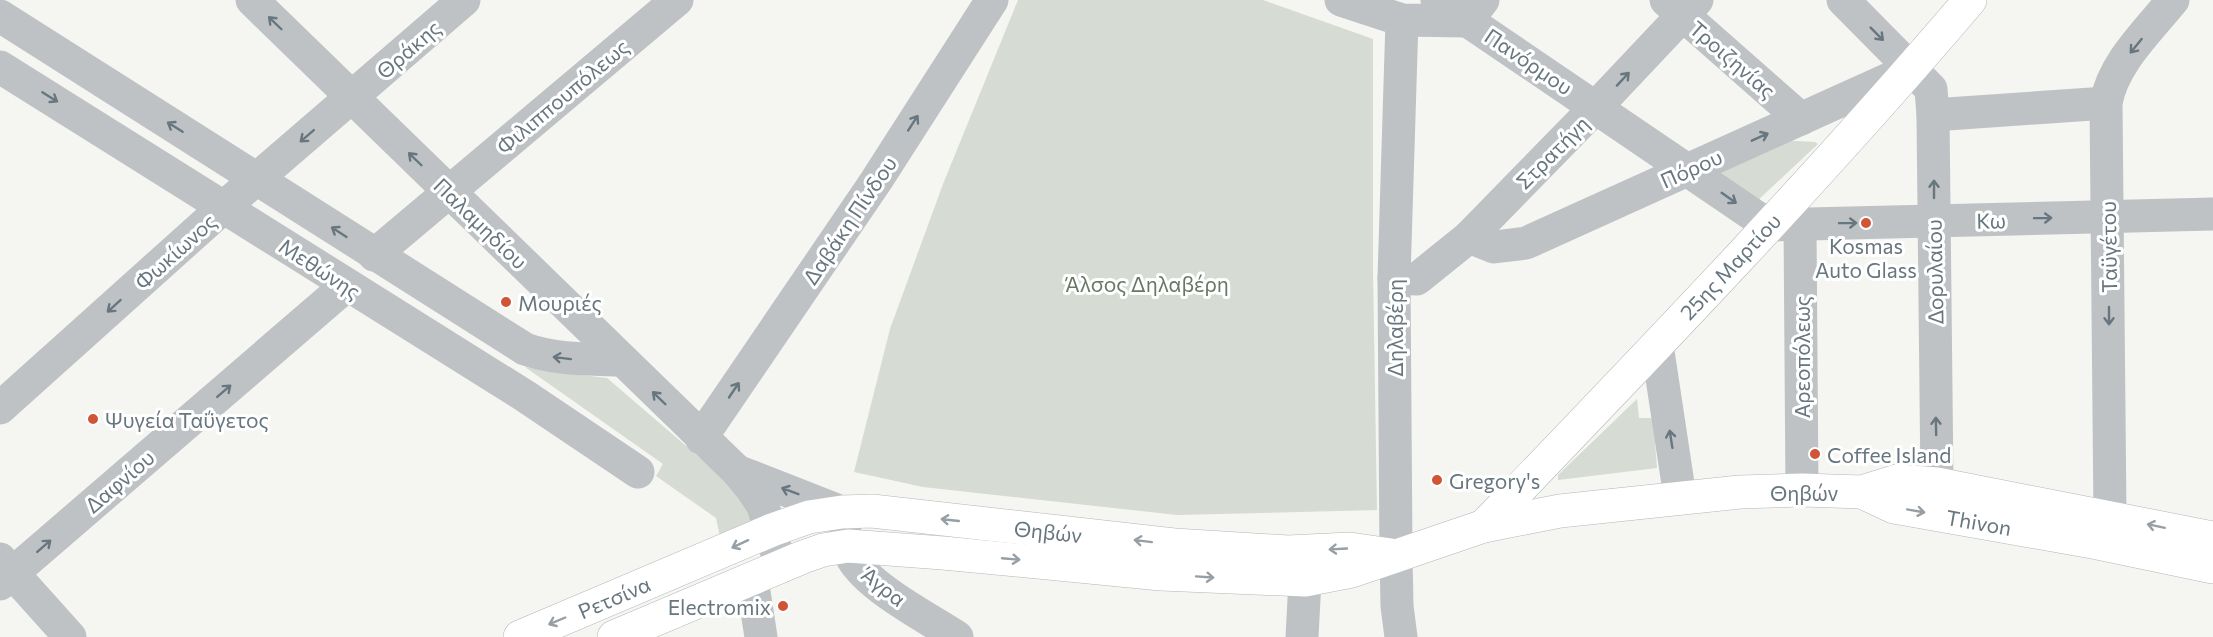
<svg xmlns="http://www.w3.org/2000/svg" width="2213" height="637" font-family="Commissioner,sans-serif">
<rect width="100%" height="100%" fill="#f5f5f2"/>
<!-- green -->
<g fill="#d6dbd3">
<polygon points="1018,0 1263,0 1373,39 1373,271 1377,510 1177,515 923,487 854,472 890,329 943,184"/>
<polygon points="1778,140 1815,142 1818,144 1756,202 1711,171"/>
<polygon points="525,367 547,371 607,378 749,500 754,515 746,526 720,537 716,518 656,476 663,464"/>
<polygon points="1637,399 1639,418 1653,418 1657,468 1558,480 1558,475"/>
</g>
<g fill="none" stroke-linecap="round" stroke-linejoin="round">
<!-- major casing -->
<g stroke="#b2b6b9" stroke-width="34">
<g id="major">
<polyline points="1862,492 1894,507 2098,543 2213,567"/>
<path d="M1484,526C1649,354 1815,182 1970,0"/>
<polyline points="520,637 772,530 809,517 842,512 872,511 1174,545 1288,552 1350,549 1391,555"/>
<polyline points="614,637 803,557 823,550 848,546 943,553 1161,574 1305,580 1352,571 1484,526 1560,511 1740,492 1802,490 1862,492 1897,481 1937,484 2213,538"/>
</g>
</g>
<!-- minor -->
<g stroke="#bec2c5" stroke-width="33">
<polyline points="252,0 737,471 752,489 763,506 781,567"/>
<polyline points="1341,0 1402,20 1467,21 1483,0"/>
<polyline points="1437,0 1768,225 2213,214"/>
<polyline points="1666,0 1801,119"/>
<polyline points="1843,0 1931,89 1933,115 1937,484"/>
<path d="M0,16L525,349C556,360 588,359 621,360"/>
<polyline points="0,67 525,396 638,472"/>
<polyline points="1933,115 2106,103"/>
<polyline points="1800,224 1802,490"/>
<polyline points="1469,237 1494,247 1526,243 1911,69"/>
<polyline points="374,255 677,0"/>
<polyline points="1394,278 1417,279 1469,237 1596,107 1697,0"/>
<polyline points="1657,345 1680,497"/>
<polyline points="0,408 225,206 464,0"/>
<polyline points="701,438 876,181 992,0"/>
<path d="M737,471L842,512C845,527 845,545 852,558C869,588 928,618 957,637"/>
<path d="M2110,516L2106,103C2113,63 2148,31 2173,0"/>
<polyline points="0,559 70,637"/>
<polyline points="752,579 761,637"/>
<polyline points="0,584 347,285"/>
<polyline points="1302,637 1305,580"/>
<polyline points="1401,637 1397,606 1396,556 1394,278 1402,20"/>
</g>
<!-- major -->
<use href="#major" stroke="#fff" stroke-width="33"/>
</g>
<!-- one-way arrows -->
<defs><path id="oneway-shaft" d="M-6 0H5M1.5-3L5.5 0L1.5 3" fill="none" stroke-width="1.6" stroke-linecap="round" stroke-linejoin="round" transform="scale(1.5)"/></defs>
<g stroke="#67767f">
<use href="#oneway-shaft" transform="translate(275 23) rotate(-136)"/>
<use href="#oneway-shaft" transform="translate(1877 34) rotate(45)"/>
<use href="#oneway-shaft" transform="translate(2136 46) rotate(129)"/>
<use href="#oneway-shaft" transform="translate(1623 79) rotate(-47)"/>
<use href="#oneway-shaft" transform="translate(50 97) rotate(32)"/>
<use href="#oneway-shaft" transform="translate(913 123) rotate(-57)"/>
<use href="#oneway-shaft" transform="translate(175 127) rotate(-148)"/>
<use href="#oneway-shaft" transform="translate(307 136) rotate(139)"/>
<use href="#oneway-shaft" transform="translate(1760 137) rotate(-24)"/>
<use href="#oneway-shaft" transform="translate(415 159) rotate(-136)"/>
<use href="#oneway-shaft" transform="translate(1934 189) rotate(-90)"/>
<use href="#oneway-shaft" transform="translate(1729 198) rotate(35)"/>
<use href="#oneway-shaft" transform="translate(2043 218) rotate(-1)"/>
<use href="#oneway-shaft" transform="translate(1848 223) rotate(-1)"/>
<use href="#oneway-shaft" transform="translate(339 232) rotate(-147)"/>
<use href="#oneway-shaft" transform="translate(114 306) rotate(138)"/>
<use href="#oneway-shaft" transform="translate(2109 316) rotate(90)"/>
<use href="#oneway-shaft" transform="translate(562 358) rotate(-173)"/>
<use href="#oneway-shaft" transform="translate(734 390) rotate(-56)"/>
<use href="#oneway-shaft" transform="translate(224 391) rotate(-41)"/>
<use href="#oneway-shaft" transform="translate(659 398) rotate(-136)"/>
<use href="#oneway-shaft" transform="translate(1936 426) rotate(-91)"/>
<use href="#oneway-shaft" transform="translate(1671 439) rotate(-99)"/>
<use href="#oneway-shaft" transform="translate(790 491) rotate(-159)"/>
<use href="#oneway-shaft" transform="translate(44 546) rotate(-41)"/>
</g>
<g stroke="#959fa5">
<use href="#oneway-shaft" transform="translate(1916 511) rotate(10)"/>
<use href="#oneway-shaft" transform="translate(950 520) rotate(-174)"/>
<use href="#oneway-shaft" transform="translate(2156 526) rotate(-168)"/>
<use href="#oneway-shaft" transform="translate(1143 541) rotate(-173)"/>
<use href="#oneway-shaft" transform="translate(740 544) rotate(155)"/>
<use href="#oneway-shaft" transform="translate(1338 549) rotate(177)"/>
<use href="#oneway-shaft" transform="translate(1011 559) rotate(5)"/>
<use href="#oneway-shaft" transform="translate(1205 577) rotate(4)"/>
<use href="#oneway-shaft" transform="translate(557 621) rotate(157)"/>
</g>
<!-- markers -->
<g fill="#d05436" stroke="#fff" stroke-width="2">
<circle cx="1866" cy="223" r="6"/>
<circle cx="506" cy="302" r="6"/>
<circle cx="93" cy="419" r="6"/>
<circle cx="1815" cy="454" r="6"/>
<circle cx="1437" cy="480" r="6"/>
<circle cx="783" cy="606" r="6"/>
</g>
<g text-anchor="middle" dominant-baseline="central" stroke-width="6" stroke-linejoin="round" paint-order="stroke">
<!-- street labels -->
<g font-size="21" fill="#67767f" stroke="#fff">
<text transform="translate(408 49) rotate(-41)">Θράκης</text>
<text transform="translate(1733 59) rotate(41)">Τροιζηνίας</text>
<text transform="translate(1529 61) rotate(34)">Πανόρμου</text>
<text transform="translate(562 96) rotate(-40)">Φιλιππουπόλεως</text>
<text transform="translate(1552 152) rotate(-45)">Στρατήγη</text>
<text transform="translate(1691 168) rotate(-24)">Πόρου</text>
<text transform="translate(849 220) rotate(-56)">Δαβάκη Πίνδου</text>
<text transform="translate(1991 220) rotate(-1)">Κω</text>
<text transform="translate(481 223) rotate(44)">Παλαμηδίου</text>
<text transform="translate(2108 247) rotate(-91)">Ταϋγέτου</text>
<text transform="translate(175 251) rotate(-42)">Φωκίωνος</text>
<text transform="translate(1730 266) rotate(-47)">25ης Μαρτίου</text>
<text transform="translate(320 268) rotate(33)">Μεθώνης</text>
<text transform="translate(1934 272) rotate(-91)">Δορυλαίου</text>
<text transform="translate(1394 328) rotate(-90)">Δηλαβέρη</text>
<text transform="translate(1801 357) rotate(-90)">Αρεοπόλεως</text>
<text transform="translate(119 481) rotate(-41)">Δαφνίου</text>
<text x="1804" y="492">Θηβών</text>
<text transform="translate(1979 522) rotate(10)">Thivon</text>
<text transform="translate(1048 531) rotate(6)">Θηβών</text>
<text transform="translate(884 586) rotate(38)">Άγρα</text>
<text transform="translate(614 597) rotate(-23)">Ρετσίνα</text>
</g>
<!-- poi labels -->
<g font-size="21" fill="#67767f" stroke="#fff" text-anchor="start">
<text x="1866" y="245" text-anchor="middle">Kosmas<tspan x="1866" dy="24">Auto Glass</tspan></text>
<text x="518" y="302">Μουριές</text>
<text x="105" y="419">Ψυγεία Ταΰγετος</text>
<text x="1827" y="454">Coffee Island</text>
<text x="1449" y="480">Gregory's</text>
<text x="771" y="606" text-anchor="end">Electromix</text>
</g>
<!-- park labels -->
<g font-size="21" fill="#697765" stroke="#fff">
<text x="1147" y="283">Άλσος Δηλαβέρη</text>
</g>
</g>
</svg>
